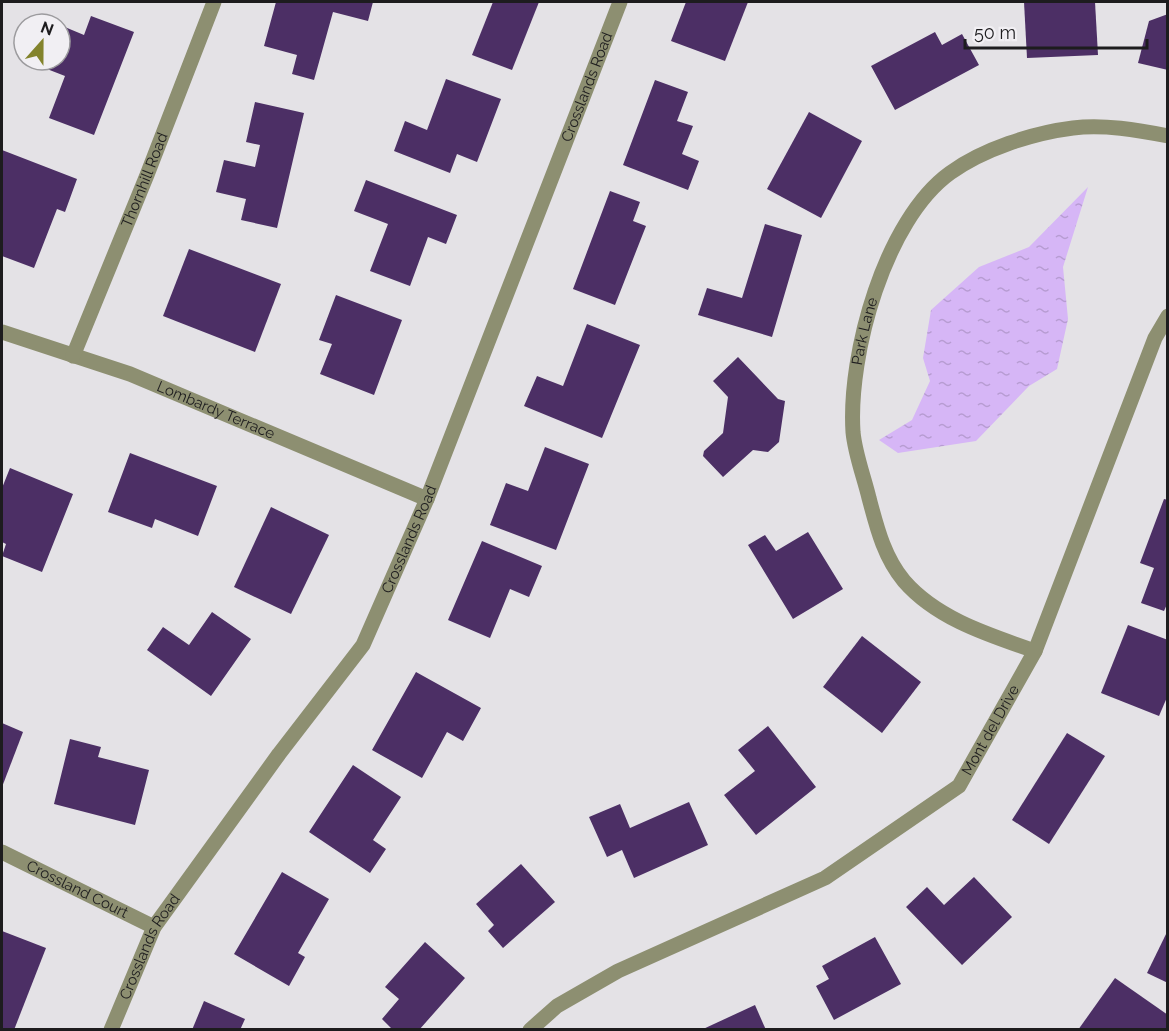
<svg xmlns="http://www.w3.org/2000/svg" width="1169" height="1031" font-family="Raleway,sans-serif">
<defs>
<pattern id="water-ripples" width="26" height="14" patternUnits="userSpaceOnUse" patternTransform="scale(1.5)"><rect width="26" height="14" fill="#d6b6f6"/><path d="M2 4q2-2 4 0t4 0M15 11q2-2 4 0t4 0" fill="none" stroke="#b79cd2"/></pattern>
</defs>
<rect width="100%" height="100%" fill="#e4e2e6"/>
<!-- water -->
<polygon fill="url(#water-ripples)" points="1088,187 1063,267 1068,319 1057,369 1029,386 976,441 898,453 879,440 912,420 930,381 923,358 931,310 979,267 1029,247"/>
<!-- building -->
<g fill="#4c2f65">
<polygon points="276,2 373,2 368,21 333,12 314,80 292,74 297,55 264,46"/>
<polygon points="493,2 539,2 512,70 472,55"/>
<polygon points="686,2 748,2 725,61 671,41"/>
<polygon points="1024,2 1095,2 1098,55 1027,58"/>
<polygon points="1168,14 1168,70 1138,63 1149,21"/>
<polygon points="91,16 134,32 94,135 49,118 65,76 29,62 60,60 60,25 84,35"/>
<polygon points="935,32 942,45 962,34 979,65 895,110 871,66"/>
<polygon points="446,79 501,99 477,162 457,154 450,173 394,151 405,121 427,130"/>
<polygon points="655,80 688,92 677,121 693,126 682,154 699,161 688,190 623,165"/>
<polygon points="255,102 304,113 277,228 241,220 246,199 216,192 224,160 255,167 260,145 246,142"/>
<polygon points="809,112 862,141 821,218 767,189"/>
<polygon points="2,150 77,179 65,212 57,209 34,268 2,256"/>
<polygon points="366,180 457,215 446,244 428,237 410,286 370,271 388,224 354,211"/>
<polygon points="610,191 640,202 633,221 646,226 615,305 573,289"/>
<polygon points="765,224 802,235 772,337 698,315 707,288 742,298"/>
<polygon points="189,249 281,284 255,352 163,316"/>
<polygon points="336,295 402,320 374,395 320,374 332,344 319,340"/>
<polygon points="587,324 640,345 602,438 524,406 537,376 563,386"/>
<polygon points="738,357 778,399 785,401 779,442 768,452 753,450 723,477 703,456 704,451 723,433 728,397 713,381"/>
<polygon points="545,447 589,464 556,550 490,525 506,483 528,491"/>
<polygon points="130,453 217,486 198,536 155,519 152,528 108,512"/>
<polygon points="10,468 73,494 42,572 2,556 6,544 2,542 2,488"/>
<polygon points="1164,499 1168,500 1168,602 1164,611 1141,603 1154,568 1140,563"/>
<polygon points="271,507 329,535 291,614 234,587"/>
<polygon points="808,532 843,589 793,619 748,545 765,535 776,551"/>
<polygon points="482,541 542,566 529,597 510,589 490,638 448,620"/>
<polygon points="212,612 251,639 211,696 147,650 163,627 189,645"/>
<polygon points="1128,625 1168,640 1168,695 1159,716 1101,693"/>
<polygon points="862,636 921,682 882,733 823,687"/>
<polygon points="416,672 481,708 463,741 447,732 422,778 372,750"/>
<polygon points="2,723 23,732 2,787"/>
<polygon points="768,726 816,787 756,835 724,795 755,771 738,750"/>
<polygon points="1067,733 1105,756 1049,844 1012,820"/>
<polygon points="70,739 101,747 98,757 149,770 135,825 54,804"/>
<polygon points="353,765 401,797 373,840 386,849 370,873 309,832"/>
<polygon points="689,802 708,845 634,878 622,850 607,857 589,817 620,804 630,828"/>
<polygon points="521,864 555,902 503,948 488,931 494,925 476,904"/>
<polygon points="282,872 329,899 298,953 305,957 289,986 234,954"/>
<polygon points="974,877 1012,917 962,965 906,907 927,887 944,905"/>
<polygon points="1168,930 1168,983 1147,973"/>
<polygon points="2,931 46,948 14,1030 2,1030"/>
<polygon points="875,937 901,984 834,1020 816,986 829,979 822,966"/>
<polygon points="425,942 465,978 419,1030 393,1030 382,1019 399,999 385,987"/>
<polygon points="1115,978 1168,1015 1168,1030 1078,1030"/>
<polygon points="204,1001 245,1019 240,1030 192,1030"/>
<polygon points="755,1005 766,1030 701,1030"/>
</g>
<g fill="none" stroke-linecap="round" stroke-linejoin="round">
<!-- street -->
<g stroke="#8d8f71" stroke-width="15">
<path id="s1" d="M2,332L130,374L427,499"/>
<path id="s2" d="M73,356L147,175L214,2"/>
<path id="s3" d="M1035,651C989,635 937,619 904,581C884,557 877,528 869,498C864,477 855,454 853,432C848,354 885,220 950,173C983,149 1033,133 1073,128C1103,124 1138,130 1168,136"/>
<path id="s4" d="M2,852L154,927"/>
<path id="s5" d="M111,1030L154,927L279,754L363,645L427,499L620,2"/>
<path id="s6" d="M530,1030L557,1006L618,971L825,878L959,786L1035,651L1155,338L1168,316"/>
</g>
</g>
<g text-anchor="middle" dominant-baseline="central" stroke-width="6" stroke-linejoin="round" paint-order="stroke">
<!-- street labels -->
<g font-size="15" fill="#1d1c1e" stroke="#f1eff3">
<text stroke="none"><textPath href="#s5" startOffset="1064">Crosslands Road</textPath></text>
<text stroke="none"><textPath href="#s2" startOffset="190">Thornhill Road</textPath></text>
<text stroke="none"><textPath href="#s3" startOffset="411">Park Lane</textPath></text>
<text stroke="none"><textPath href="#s1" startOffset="228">Lombardy Terrace</textPath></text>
<text stroke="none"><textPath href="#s5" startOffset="578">Crosslands Road</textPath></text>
<text stroke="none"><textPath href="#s6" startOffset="560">Mont del Drive</textPath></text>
<text stroke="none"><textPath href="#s4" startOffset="84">Crossland Court</textPath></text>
<text stroke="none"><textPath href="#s5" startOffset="92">Crosslands Road</textPath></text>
</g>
</g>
<!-- border -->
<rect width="1169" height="1031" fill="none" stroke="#1d1c1e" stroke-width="6"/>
<!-- north arrow -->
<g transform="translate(42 42) rotate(21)"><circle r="28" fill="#f1eff3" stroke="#9c9b9e" stroke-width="1.5"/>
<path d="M0-4.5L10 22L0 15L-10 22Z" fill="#83832c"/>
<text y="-9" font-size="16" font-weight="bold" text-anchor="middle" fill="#1d1c1e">N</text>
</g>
<!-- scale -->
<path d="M965 39v9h182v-9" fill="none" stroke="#1d1c1e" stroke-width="3"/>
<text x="974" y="39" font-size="18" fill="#1d1c1e" stroke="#f1eff3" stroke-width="4.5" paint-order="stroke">50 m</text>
</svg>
